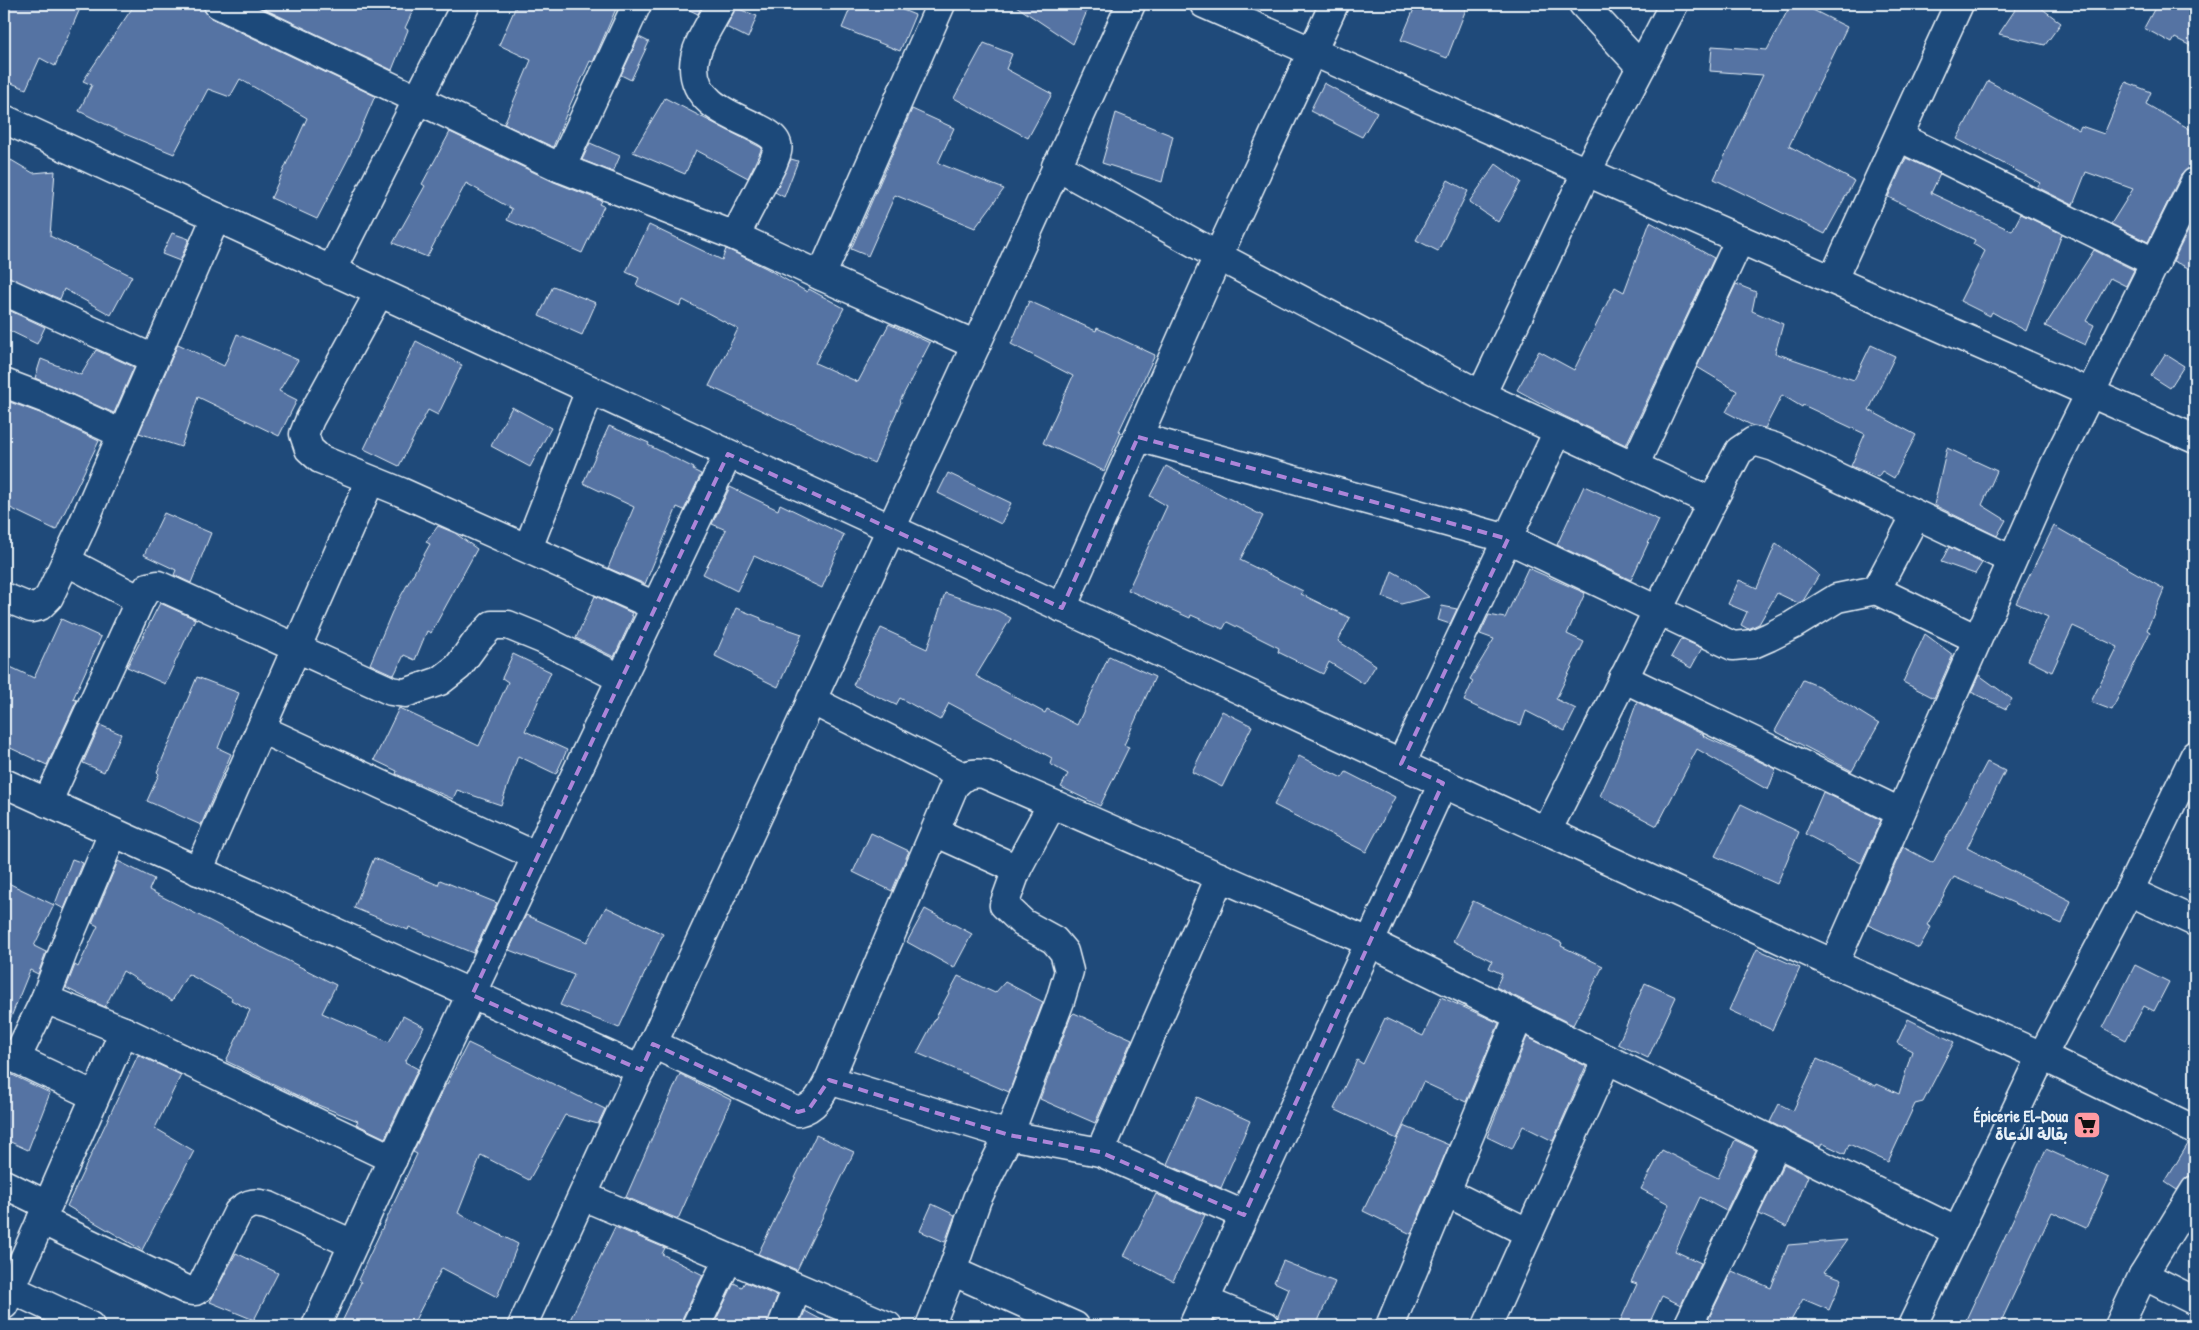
<svg xmlns="http://www.w3.org/2000/svg" width="2199" height="1330" font-family="'Patrick Hand','Playpen Sans Arabic',sans-serif">
<rect width="100%" height="100%" fill="#1f4a7a"/>
<filter id="ink" filterUnits="userSpaceOnUse"><feTurbulence type="fractalNoise" baseFrequency=".02" numOctaves="2"/><feDisplacementMap in="SourceGraphic" scale="10" xChannelSelector="R" yChannelSelector="G"/><feConvolveMatrix kernelMatrix="1 2 1 2 8 2 1 2 1" color-interpolation-filters="sRGB"/></filter>
<g filter="url(#ink)">
<!-- building -->
<g fill="#5473a3" stroke="#e8f1f8">
<polygon points="4,4 82,4 55,66 40,58 26,89 4,80"/>
<polygon points="135,4 203,4 205,12 211,18 375,96 349,157 317,219 271,198 307,118 240,79 230,97 208,89 174,154 125,134 79,111 92,85 83,81"/>
<polygon points="254,4 416,4 405,28 408,30 392,70"/>
<polygon points="517,4 618,4 593,62 590,61 570,105 553,147 504,124 531,60 499,45"/>
<polygon points="677,4 703,4 698,14"/>
<polygon points="852,4 888,4 915,15 900,51 842,28"/>
<polygon points="1013,4 1090,4 1073,44"/>
<polygon points="1416,4 1468,4 1447,58 1401,40"/>
<polygon points="1791,4 1801,4 1847,27 1789,146 1854,181 1825,234 1714,179 1763,75 1710,71 1712,46 1767,50"/>
<polygon points="2019,4 2036,4 2061,23 2045,45 1999,34"/>
<polygon points="2157,4 2195,4 2195,48 2175,38 2172,43 2144,28"/>
<polygon points="736,8 757,16 748,38 726,27"/>
<polygon points="639,37 649,42 631,80 621,75"/>
<polygon points="984,43 1012,54 1006,69 1052,94 1028,138 954,98"/>
<polygon points="1988,81 2079,130 2081,126 2104,134 2126,82 2151,92 2146,104 2195,132 2195,163 2181,175 2148,242 2111,224 2133,189 2086,172 2073,205 2037,187 2040,183 1957,139"/>
<polygon points="1324,83 1377,112 1362,137 1310,111"/>
<polygon points="665,98 762,148 748,178 696,150 685,174 633,152"/>
<polygon points="912,109 954,128 938,163 1004,189 975,228 895,195 868,256 851,249"/>
<polygon points="1116,113 1173,136 1162,182 1102,163"/>
<polygon points="450,132 554,182 602,201 600,204 604,206 582,253 507,220 512,209 466,183 427,257 393,243 425,186 422,184"/>
<polygon points="590,143 620,156 613,172 582,160"/>
<polygon points="1906,158 1940,174 1931,193 2012,231 2021,214 2062,234 2026,331 1992,312 1990,316 1960,301 1985,251 1973,244 1975,240 1888,197"/>
<polygon points="791,159 798,161 784,197 775,192"/>
<polygon points="11,160 33,173 55,171 50,236 132,276 111,315 64,289 60,299 4,276 4,173"/>
<polygon points="1496,164 1521,182 1498,222 1469,202"/>
<polygon points="1448,180 1468,191 1438,251 1416,240"/>
<polygon points="2195,217 2195,271 2173,261"/>
<polygon points="1650,222 1714,258 1626,445 1564,416 1517,390 1539,351 1574,370 1615,287 1624,292"/>
<polygon points="649,225 722,260 726,249 729,250 766,268 807,292 809,289 844,308 815,363 858,382 889,324 930,343 900,401 901,402 874,463 709,386 738,329 683,300 680,306 636,285 639,278 626,272"/>
<polygon points="172,233 189,239 180,261 162,254"/>
<polygon points="2094,250 2134,270 2126,286 2110,278 2086,321 2094,325 2085,345 2045,326"/>
<polygon points="1736,284 1756,292 1752,311 1783,324 1775,353 1854,380 1871,345 1895,356 1869,410 1916,435 1894,478 1882,471 1878,477 1851,466 1865,434 1803,405 1802,407 1782,395 1765,428 1753,426 1726,412 1737,391 1697,367"/>
<polygon points="553,286 596,303 582,335 539,316"/>
<polygon points="1029,301 1096,331 1097,328 1155,355 1119,431 1121,432 1104,471 1043,443 1073,376 1011,344"/>
<polygon points="4,308 45,327 37,344 4,328"/>
<polygon points="237,334 298,360 279,391 297,400 279,436 198,397 181,447 139,433 178,344 224,366"/>
<polygon points="416,341 462,365 438,415 428,410 399,466 364,449"/>
<polygon points="96,350 134,367 114,413 35,378 41,359 81,375"/>
<polygon points="2165,354 2184,366 2170,388 2151,376"/>
<polygon points="4,400 40,413 99,441 56,530 4,505"/>
<polygon points="512,407 551,428 530,467 491,446"/>
<polygon points="609,426 649,443 648,445 694,468 693,470 701,474 684,510 677,507 645,584 608,568 634,507 583,483"/>
<polygon points="1947,448 1997,471 1982,505 2006,520 1997,536 1934,505"/>
<polygon points="1166,466 1263,516 1240,560 1303,591 1301,594 1350,618 1338,641 1376,665 1364,684 1329,662 1323,674 1278,652 1279,648 1227,622 1223,629 1191,615 1190,618 1128,590 1167,506 1150,496"/>
<polygon points="948,473 1011,503 1001,524 938,493"/>
<polygon points="1584,486 1659,520 1631,580 1557,545"/>
<polygon points="730,487 778,510 780,504 844,535 822,588 754,556 737,591 703,574 726,530 712,524"/>
<polygon points="164,513 211,533 191,583 174,575 176,570 144,555"/>
<polygon points="438,526 455,533 477,549 431,633 427,631 415,660 404,655 394,675 370,664 392,612 430,544 426,542"/>
<polygon points="2054,526 2164,589 2147,630 2150,632 2112,710 2091,702 2118,647 2073,626 2052,672 2028,660 2048,617 2016,603"/>
<polygon points="1776,543 1819,575 1803,601 1798,603 1777,593 1759,624 1748,629 1741,625 1747,612 1728,604 1739,580 1757,588"/>
<polygon points="1949,547 1982,563 1975,574 1941,562"/>
<polygon points="1528,568 1585,593 1567,634 1584,642 1556,699 1576,709 1565,731 1526,711 1521,725 1507,721 1464,701 1473,681 1470,679 1494,639 1480,634 1489,615 1505,618"/>
<polygon points="1392,571 1406,579 1429,597 1401,604 1383,597"/>
<polygon points="945,593 998,611 1011,618 976,676 1045,713 1047,709 1077,725 1109,656 1155,677 1124,745 1129,747 1100,806 1061,787 1068,774 1050,764 1052,758 949,703 940,720 900,698 896,705 853,685 881,628 927,649"/>
<polygon points="595,596 632,613 631,615 633,616 614,657 576,638"/>
<polygon points="160,603 195,619 165,684 127,667"/>
<polygon points="1442,606 1457,609 1450,624 1438,620"/>
<polygon points="736,608 761,618 761,620 802,634 778,687 715,656"/>
<polygon points="61,619 101,637 73,699 77,700 47,765 4,745 4,664 34,678"/>
<polygon points="1925,634 1953,655 1934,698 1903,682"/>
<polygon points="1681,639 1702,648 1691,668 1671,657"/>
<polygon points="513,654 551,672 525,731 567,750 556,774 518,756 501,805 457,790 453,799 396,774 397,771 374,760 399,708 479,746 508,682 502,678"/>
<polygon points="1979,675 2012,699 2006,709 1971,692"/>
<polygon points="197,677 239,693 218,748 231,754 201,825 147,801 159,774 157,772"/>
<polygon points="1803,680 1818,686 1879,724 1852,771 1775,731"/>
<polygon points="1637,702 1704,735 1703,736 1776,769 1768,790 1697,749 1657,826 1600,796 1614,765"/>
<polygon points="1222,711 1252,726 1222,787 1192,772"/>
<polygon points="100,725 121,734 104,772 83,763"/>
<polygon points="1299,756 1342,778 1346,772 1395,797 1366,852 1274,805"/>
<polygon points="1987,762 2005,771 1967,848 2071,901 2062,924 1954,877 1927,925 1931,927 1919,948 1868,925 1903,847 1933,863"/>
<polygon points="1823,792 1881,820 1861,863 1805,834"/>
<polygon points="1741,804 1799,832 1777,884 1715,856"/>
<polygon points="871,833 909,851 892,891 853,872"/>
<polygon points="374,858 438,885 440,880 497,903 473,953 409,927 408,930 354,908"/>
<polygon points="72,859 83,863 64,909 55,904"/>
<polygon points="118,861 154,879 149,890 336,985 322,1013 389,1042 403,1016 424,1027 405,1062 418,1069 385,1138 356,1124 358,1121 313,1103 226,1061 250,1010 231,1000 232,998 188,974 172,1001 123,971 105,1007 66,988 75,965 78,967 98,926 92,923"/>
<polygon points="4,881 54,905 34,946 46,952 38,974 30,970 5,1032"/>
<polygon points="1473,901 1562,943 1561,946 1603,966 1573,1025 1496,987 1502,974 1489,968 1492,961 1453,941"/>
<polygon points="606,907 663,934 619,1028 560,1005 574,975 509,950 526,915 587,942"/>
<polygon points="925,909 972,934 954,968 907,942"/>
<polygon points="1757,949 1800,968 1772,1030 1729,1010"/>
<polygon points="2135,965 2169,982 2154,1011 2144,1006 2126,1040 2103,1028"/>
<polygon points="958,976 995,993 1005,982 1043,1002 1009,1092 917,1053"/>
<polygon points="1645,983 1676,997 1648,1058 1618,1044"/>
<polygon points="1441,997 1499,1023 1466,1102 1423,1082 1397,1139 1334,1109 1357,1060 1363,1064 1385,1018 1423,1036"/>
<polygon points="1074,1013 1132,1039 1095,1123 1040,1099 1071,1016"/>
<polygon points="1908,1019 1954,1042 1923,1102 1915,1104 1888,1162 1849,1144 1845,1154 1822,1143 1820,1147 1770,1122 1779,1104 1793,1111 1817,1059 1876,1086 1877,1084 1899,1094 1912,1051 1897,1043"/>
<polygon points="1527,1037 1586,1066 1553,1141 1523,1126 1512,1149 1487,1137"/>
<polygon points="468,1043 605,1109 598,1124 565,1115 529,1180 481,1155 458,1213 518,1244 497,1297 442,1268 412,1326 340,1326 361,1282 358,1280 417,1154 413,1152 446,1084 447,1084"/>
<polygon points="138,1055 181,1075 155,1128 194,1151 142,1250 67,1206"/>
<polygon points="4,1071 50,1093 28,1150 4,1139"/>
<polygon points="680,1074 731,1100 678,1219 626,1197"/>
<polygon points="1197,1097 1250,1121 1221,1188 1167,1164"/>
<polygon points="1404,1126 1449,1145 1411,1234 1363,1211"/>
<polygon points="816,1135 854,1152 797,1270 758,1254"/>
<polygon points="1735,1140 1756,1150 1726,1211 1700,1197 1675,1251 1701,1263 1681,1305 1662,1296 1648,1326 1618,1326 1637,1284 1631,1282 1669,1204 1641,1189 1662,1150 1718,1178"/>
<polygon points="2188,1144 2195,1145 2195,1174 2187,1177 2177,1190 2165,1182"/>
<polygon points="2046,1149 2109,1178 2086,1228 2052,1212 1999,1326 1963,1326"/>
<polygon points="1784,1164 1808,1176 1787,1227 1759,1214"/>
<polygon points="1156,1194 1205,1215 1173,1281 1124,1256"/>
<polygon points="932,1204 955,1215 945,1242 920,1231"/>
<polygon points="615,1227 665,1248 662,1254 703,1275 682,1319 681,1326 567,1326"/>
<polygon points="1847,1240 1824,1272 1842,1279 1829,1310 1803,1299 1788,1326 1705,1326 1732,1271 1771,1288 1788,1245"/>
<polygon points="236,1253 278,1273 254,1320 210,1302"/>
<polygon points="1283,1261 1335,1282 1316,1326 1281,1326 1278,1316 1289,1289 1274,1282"/>
<polygon points="745,1282 777,1296 767,1326 713,1326 734,1283 742,1287"/>
<polygon points="805,1311 833,1326 799,1326"/>
</g>
<g fill="none" stroke-linecap="round" stroke-linejoin="round">
<!-- minor casing -->
<g stroke="#e8f1f8" stroke-width="31">
<g id="minor">
<polyline points="218,4 561,168 735,236 821,276 976,345"/>
<path d="M721,4C712,22 694,46 694,67C694,104 732,115 760,129C766,132 775,137 777,144C779,150 775,157 773,163L735,236"/>
<polyline points="1204,4 2195,439"/>
<polyline points="1583,4 1641,67"/>
<polyline points="4,119 1834,964 2042,1056 2195,1130"/>
<polyline points="1899,137 2156,263"/>
<polyline points="1056,166 1218,256 1481,395 1712,502"/>
<polyline points="561,168 637,4"/>
<polyline points="331,271 466,4"/>
<polyline points="821,276 941,4"/>
<polyline points="1833,279 1959,4"/>
<polyline points="4,291 154,359"/>
<polyline points="379,293 310,419 304,434 309,449 320,459 401,492 655,606"/>
<polyline points="4,383 46,399 122,434"/>
<polyline points="1481,395 1587,171 1674,4"/>
<polyline points="1138,437 1508,539 1733,646 1753,644 1769,637 1793,625 1837,598 1876,590 1916,515"/>
<polyline points="1634,466 1740,239"/>
<polyline points="528,548 590,390"/>
<polyline points="66,561 140,600"/>
<polyline points="1876,590 1977,639"/>
<polyline points="4,597 31,608 40,606 49,597 80,531 216,217"/>
<polyline points="1062,608 1218,256 1334,4"/>
<polyline points="1623,678 1900,812"/>
<polyline points="811,700 962,776"/>
<polyline points="261,729 536,856"/>
<polyline points="1401,764 1558,431"/>
<polyline points="4,783 641,1070"/>
<polyline points="47,803 140,600 148,587 158,585 391,691 405,693 440,681 458,667 477,641 492,625 508,625 542,639 620,678"/>
<polyline points="1547,831 1712,502 1739,451 1754,441 1774,447 2012,560"/>
<polyline points="935,832 1017,869"/>
<polyline points="113,833 68,939 45,999 124,1031 393,1159"/>
<polyline points="198,871 370,481"/>
<polyline points="2129,891 2195,922"/>
<polyline points="1834,964 2055,464 2195,182"/>
<path d="M653,1044L798,1112C815,1108 821,1096 829,1080L954,786C964,775 970,772 984,774L1369,942L1958,1232"/>
<polyline points="4,1053 95,1096"/>
<polyline points="16,1059 45,999"/>
<polyline points="829,1080 1009,1135 1100,1152 1244,1215"/>
<polyline points="1100,1152 1220,877"/>
<polyline points="4,1184 47,1205"/>
<polyline points="1446,1192 1529,1233"/>
<polyline points="583,1196 888,1326"/>
<path d="M41,1220L187,1290L195,1291L201,1287L238,1212C249,1202 255,1202 269,1206L353,1244"/>
<polyline points="952,1271 1075,1326"/>
<polyline points="2143,1275 2195,1301"/>
<polyline points="11,1289 90,1326"/>
<polyline points="1205,1301 1266,1326"/>
<polyline points="4,1305 124,1031"/>
<polyline points="316,1326 385,1175 728,454"/>
<polyline points="522,1326 976,345 1131,4"/>
<polyline points="696,1326 728,1259"/>
<polyline points="782,1326 797,1288"/>
<polyline points="930,1326 952,1271 977,1199 1009,1135 1060,1001 1069,971 1064,952 1054,940 1023,923 1004,905 1017,869 1052,804"/>
<polyline points="1193,1326 1443,783"/>
<polyline points="1390,1326 1519,1016"/>
<polyline points="1487,1326 1607,1059"/>
<polyline points="1688,1326 1777,1142"/>
<polyline points="2119,1326 2143,1275 2195,1190"/>
</g>
</g>
<!-- major casing -->
<g stroke="#e8f1f8" stroke-width="31">
<polyline id="major" points="1912,1326 2042,1056 2129,891 2195,755"/>
</g>
<!-- minor -->
<use href="#minor" stroke="#1f4a7a" stroke-width="28"/>
<!-- major -->
<use href="#major" stroke="#1f4a7a" stroke-width="28"/>
</g>
</g>
<!-- marked area -->
<path fill="none" stroke="#ac85d9" stroke-width="4" stroke-dasharray="10 6" stroke-linejoin="round" d="M1138,437L1508,539L1401,764L1443,783L1244,1215L1100,1152L1009,1135L829,1080L809,1109L798,1112L653,1044L641,1070L472,995L728,454L1062,608Z"/>
<!-- icons -->
<defs>
<g id="supermarket-square" transform="scale(1.4375)"><rect x="-9" y="-9" width="18" height="18" rx="4" fill="#ff9aa2" stroke="#1f4a7a"/><path d="M-6-5.5h2.5l.6 2H6L4.5 2H-2.5L-4.4-4H-6ZM-1.5 3.2a1.3 1.3 0 1 0 .1 0ZM3 3.2a1.3 1.3 0 1 0 .1 0Z" fill="#111"/></g>
</defs>
<g fill-rule="evenodd">
<use href="#supermarket-square" x="2087" y="1125"/>
</g>
<g text-anchor="middle" dominant-baseline="central" stroke-width="4" stroke-linejoin="round" paint-order="stroke">
<!-- poi labels -->
<g font-size="16" font-weight="bold" fill="#e8f1f8" stroke="#1f4a7a" text-anchor="end">
<text x="2068" y="1116">Épicerie El-Doua<tspan x="2068" dy="18">بقالة الدعاة</tspan></text>
</g>
</g>
<!-- margin -->
<rect width="2199" height="1330" fill="none" stroke="#1f4a7a" stroke-width="20"/>
<rect x="10" y="10" width="2179" height="1310" fill="none" stroke="#e8f1f8" stroke-width="2" filter="url(#ink)"/>
</svg>
